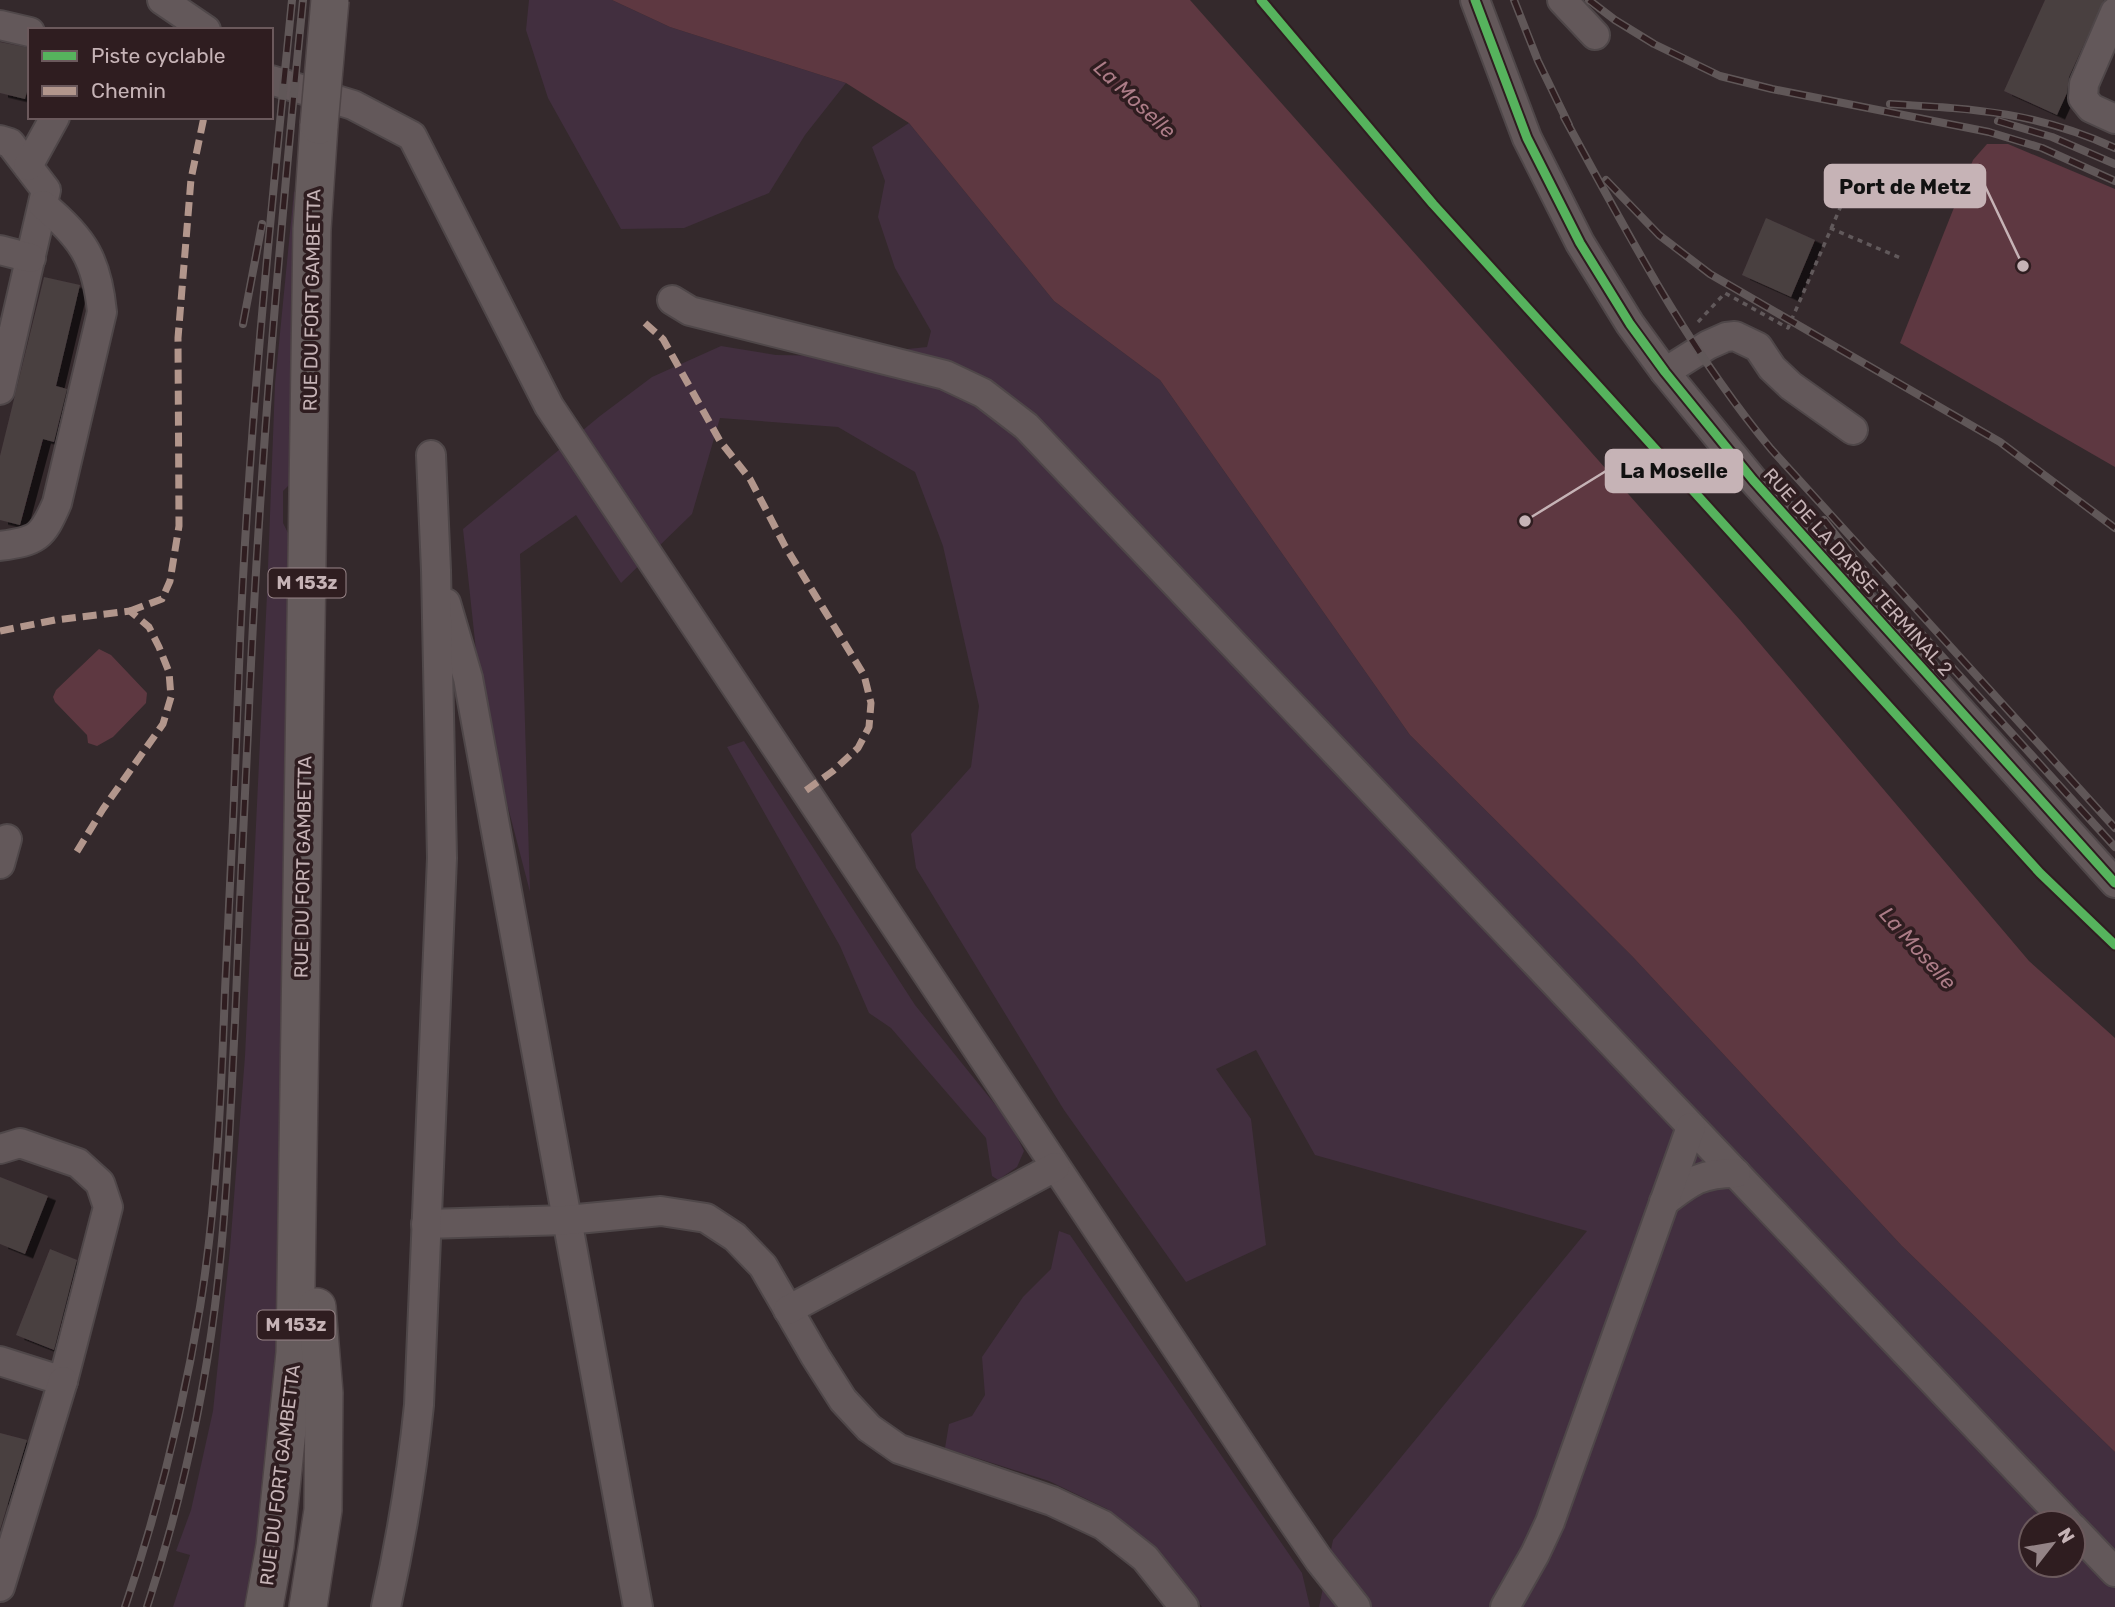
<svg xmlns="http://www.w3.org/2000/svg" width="2115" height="1607" font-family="Rubik,sans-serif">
<defs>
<filter id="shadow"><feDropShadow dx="8" dy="4.5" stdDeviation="0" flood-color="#0009"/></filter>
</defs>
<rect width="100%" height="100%" fill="#34292c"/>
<!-- green -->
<g fill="#422f3f" fill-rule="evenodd">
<polygon points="529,0 612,0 670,27 846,83 805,135 769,193 684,228 621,229 548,98 526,30"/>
<path d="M909,123L1054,301L1160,380L1410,735L1632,956L1902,1246L2115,1452V1607H1319L1333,1540L1587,1231L1315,1155L1256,1050L1216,1069L1251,1119L1266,1245L1186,1282L1064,1110L916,868L911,834L971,767L979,706L943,546L915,472L838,427L720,418L692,514L621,583L576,515L520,554L530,892L482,707L463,529L600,416L652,377L721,346L776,355L840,356L927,347L931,331L895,268L878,217L885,181L872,147ZM2031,1523H2073V1565H2031Z"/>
<polygon points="294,191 302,201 291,483 283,491 283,523 290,537 279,1353 264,1503 246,1607 173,1607 190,1555 176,1551 191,1510 213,1411 230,1249 245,1056 267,594 275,384"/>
<polygon points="744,741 915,1005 1010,1123 1024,1151 1017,1167 998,1180 992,1176 986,1138 891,1028 869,1013 840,946 727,747"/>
<polygon points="1059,1231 1070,1235 1302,1573 1310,1607 1202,1607 1157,1550 1107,1509 1049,1481 945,1448 949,1424 972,1416 985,1395 982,1357 1023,1297 1051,1269"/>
</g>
<!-- water -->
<g fill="#5e3841">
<polygon points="612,0 1190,0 1740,620 2029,961 2115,1038 2115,1452 1902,1246 1632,956 1410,735 1160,380 1054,301 909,123 846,83 670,27"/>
<polygon points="1987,144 2008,144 2115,189 2115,467 1900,343 1973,160"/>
<polygon points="99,649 111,655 147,693 146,703 113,737 97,746 88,743 87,735 55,702 53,697 56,690"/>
</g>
<!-- building -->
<g fill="#4a3f41" filter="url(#shadow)">
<polygon points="2045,0 2104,0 2069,77 2067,93 2057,115 2004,91"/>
<polygon points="0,42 30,48 30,81 25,99 0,93"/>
<polygon points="1766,218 1815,240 1791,297 1742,275"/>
<polygon points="44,277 80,285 56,386 67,389 54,442 43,439 20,525 0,520 0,456"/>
<polygon points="0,1177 48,1196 25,1254 0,1244"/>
<polygon points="50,1249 77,1260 54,1350 16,1335"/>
<polygon points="0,1433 27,1440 0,1530"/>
</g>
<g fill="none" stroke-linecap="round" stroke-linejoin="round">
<!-- minor casing -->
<g stroke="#4f4749" stroke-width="32">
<g id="minor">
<polyline points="162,0 206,30"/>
<polyline points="1475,0 1527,138 1580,243 1630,324 1665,372 1753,480 2115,883"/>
<polyline points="1562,0 1595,35"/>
<polyline points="2115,12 2084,84 2083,98 2091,108 2115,119"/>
<polyline points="0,25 30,32"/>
<polyline points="271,80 353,105 412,136 549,406 1280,1503 1319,1560 1356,1607"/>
<polyline points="0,140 10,143 46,190 0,390"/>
<polyline points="28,166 55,117"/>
<polyline points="0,250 31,258"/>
<polyline points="672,300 690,311 945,375 983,393 1026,426 2068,1523"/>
<polyline points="1665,372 1708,345 1726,337 1735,336 1758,347 1772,368 1791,386 1853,430"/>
<path d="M0,546C37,541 42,538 57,503L102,312C97,260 83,238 43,205"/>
<polyline points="446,603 468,678 638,1607"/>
<polyline points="0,864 7,839"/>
<polyline points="0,1149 20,1143 78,1163 100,1183 108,1207 63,1381 0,1361"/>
<path d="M1664,1202C1691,1181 1701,1173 1736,1173"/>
<polyline points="426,1224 567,1220 661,1211 706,1218 735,1237 763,1266 815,1356 843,1400 869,1428 899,1449 1052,1501 1103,1525 1145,1558 1184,1607"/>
<polyline points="788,1310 1055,1167"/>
<polyline points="2073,1528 2115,1572"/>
<polyline points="0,1587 63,1381"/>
<path d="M386,1607C401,1540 412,1473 419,1405L442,858L436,570L431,455"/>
<polyline points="1505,1607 1535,1554 1550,1522 1691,1127"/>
</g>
</g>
<!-- major casing -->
<g stroke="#4e4446" stroke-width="40">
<g id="major">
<polyline points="264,1607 275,1546 295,1353 312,229 319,125"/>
<polyline points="308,1607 323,1510 324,1393 317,1307"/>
</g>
</g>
<!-- path -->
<g stroke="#61595b" stroke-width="3.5" stroke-dasharray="5 5" stroke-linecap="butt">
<polyline points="1830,228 1903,259"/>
<polyline points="1698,322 1725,293 1788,328 1847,192"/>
</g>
<!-- minor -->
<use href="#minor" stroke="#63585a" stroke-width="28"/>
<!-- major -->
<use href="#major" stroke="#655b5c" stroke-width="37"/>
<!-- rail casing -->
<g stroke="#605758" stroke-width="8">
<g id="rail">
<polyline points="1514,0 1538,61 1569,125"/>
<polyline points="1589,0 1615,20 1654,44 1720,76 1772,89 1989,132 2042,148 2115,181"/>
<path d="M1890,104C1976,109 2036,112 2115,148"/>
<path d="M1564,117C1627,232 1687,348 1771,449L2115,828"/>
<polyline points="1998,121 2052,137 2115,164"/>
<polyline points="1606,180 1659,235 1710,274 2000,442 2115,528"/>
<polyline points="243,324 262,224"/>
<polyline points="1824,520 1860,566 2115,847"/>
<path d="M125,1607C158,1509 183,1410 200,1307C217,1203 221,1096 225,991C231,874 236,758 240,641C249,427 271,213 292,0"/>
<path d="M147,1607C179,1509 202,1408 215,1306C227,1212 230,1117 235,1022C239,925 243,827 248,730C258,486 279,243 303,0"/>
</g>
</g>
<!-- rail -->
<use href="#rail" stroke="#2f1d20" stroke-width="5" stroke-dasharray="16" stroke-linecap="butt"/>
<!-- major-bridge casing -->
<g stroke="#4e4446" stroke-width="40" stroke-linecap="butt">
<polyline id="major-bridge" points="319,125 330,0"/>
</g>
<!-- major-bridge -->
<use href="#major-bridge" stroke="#655b5c" stroke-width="37"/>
<!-- quiet -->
<g stroke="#b2968c" stroke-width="7" stroke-dasharray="14 7" stroke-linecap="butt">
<polyline points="645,323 663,339 720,441 750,479 785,546 864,675 871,703 869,727 858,748 833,771 805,791"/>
<polyline points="130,611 162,599 170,581 179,526 178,338 191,179 204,117"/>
<polyline points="0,631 55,620 130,611 149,627 159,647 169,672 171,697 163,724 103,809 76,853"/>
</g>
<!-- cycleway casing -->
<g stroke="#2f1d20" stroke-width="13">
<g id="cycleway">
<polyline points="1261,0 1433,204 2040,873 2115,945"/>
<polyline points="1475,0 1527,138 1580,243 1630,324 1665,372 1753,480 2115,883"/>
</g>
</g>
<!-- cycleway -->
<use href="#cycleway" stroke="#56b35d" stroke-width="9"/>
</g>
<g text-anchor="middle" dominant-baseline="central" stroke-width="7" stroke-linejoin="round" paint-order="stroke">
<!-- shield labels -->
<g fill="#2f1d20" stroke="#998689" stroke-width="2">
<rect x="268.5" y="568.5" width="77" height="29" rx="5"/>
<rect x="257.5" y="1310.5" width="77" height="29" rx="5"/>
</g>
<g font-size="18" font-weight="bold" fill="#c6b3b6">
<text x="307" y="583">M 153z</text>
<text x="296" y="1325">M 153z</text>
</g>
<!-- street labels -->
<g font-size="19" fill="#c6b3b6" stroke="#2f1d20">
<text transform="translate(312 300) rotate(-89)">RUE DU FORT GAMBETTA</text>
<text transform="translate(1858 572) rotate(48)">RUE DE LA DARSE TERMINAL 2</text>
<text transform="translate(303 867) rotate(-89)">RUE DU FORT GAMBETTA</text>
<text transform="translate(280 1475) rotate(-83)">RUE DU FORT GAMBETTA</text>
</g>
<!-- water labels -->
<g font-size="21" font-style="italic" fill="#ac7c87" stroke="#2f1d20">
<text transform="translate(1135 99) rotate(43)">La Moselle</text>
<text transform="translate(1918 948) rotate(48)">La Moselle</text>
</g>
</g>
<!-- callouts -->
<path fill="none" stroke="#c6b3b6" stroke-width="2.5" d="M2023 266L1985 186M1525 521L1606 471"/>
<g fill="#c6b3b6" stroke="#2f1d20" stroke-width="2.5">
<circle cx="2023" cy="266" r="7"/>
<circle cx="1525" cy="521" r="7"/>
</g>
<g fill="#c6b3b6" stroke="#c6b3b6" stroke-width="2.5">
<rect x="1825" y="165" width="160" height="42" rx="7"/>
<rect x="1606" y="450" width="136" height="42" rx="7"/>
</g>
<g font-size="21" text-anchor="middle" font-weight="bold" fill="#111">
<text x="1905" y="194">Port de Metz</text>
<text x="1674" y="478">La Moselle</text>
</g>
<!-- legend -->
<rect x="28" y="28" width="245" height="91" fill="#2f1d20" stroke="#6b595c" stroke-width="2"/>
<rect x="42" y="51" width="35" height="10" fill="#56b35d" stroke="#6b595c" stroke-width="2"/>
<text x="91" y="63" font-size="21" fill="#c6b3b6">Piste cyclable</text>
<rect x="42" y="86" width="35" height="10" fill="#b2968c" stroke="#6b595c" stroke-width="2"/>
<text x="91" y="98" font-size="21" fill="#c6b3b6">Chemin</text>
<!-- north arrow -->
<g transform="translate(2052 1544) rotate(59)"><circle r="33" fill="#2f1d20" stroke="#6b595c" stroke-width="2"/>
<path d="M0-5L12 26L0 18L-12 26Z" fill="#938386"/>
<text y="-10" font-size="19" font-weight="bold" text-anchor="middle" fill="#c6b3b6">N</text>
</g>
</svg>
